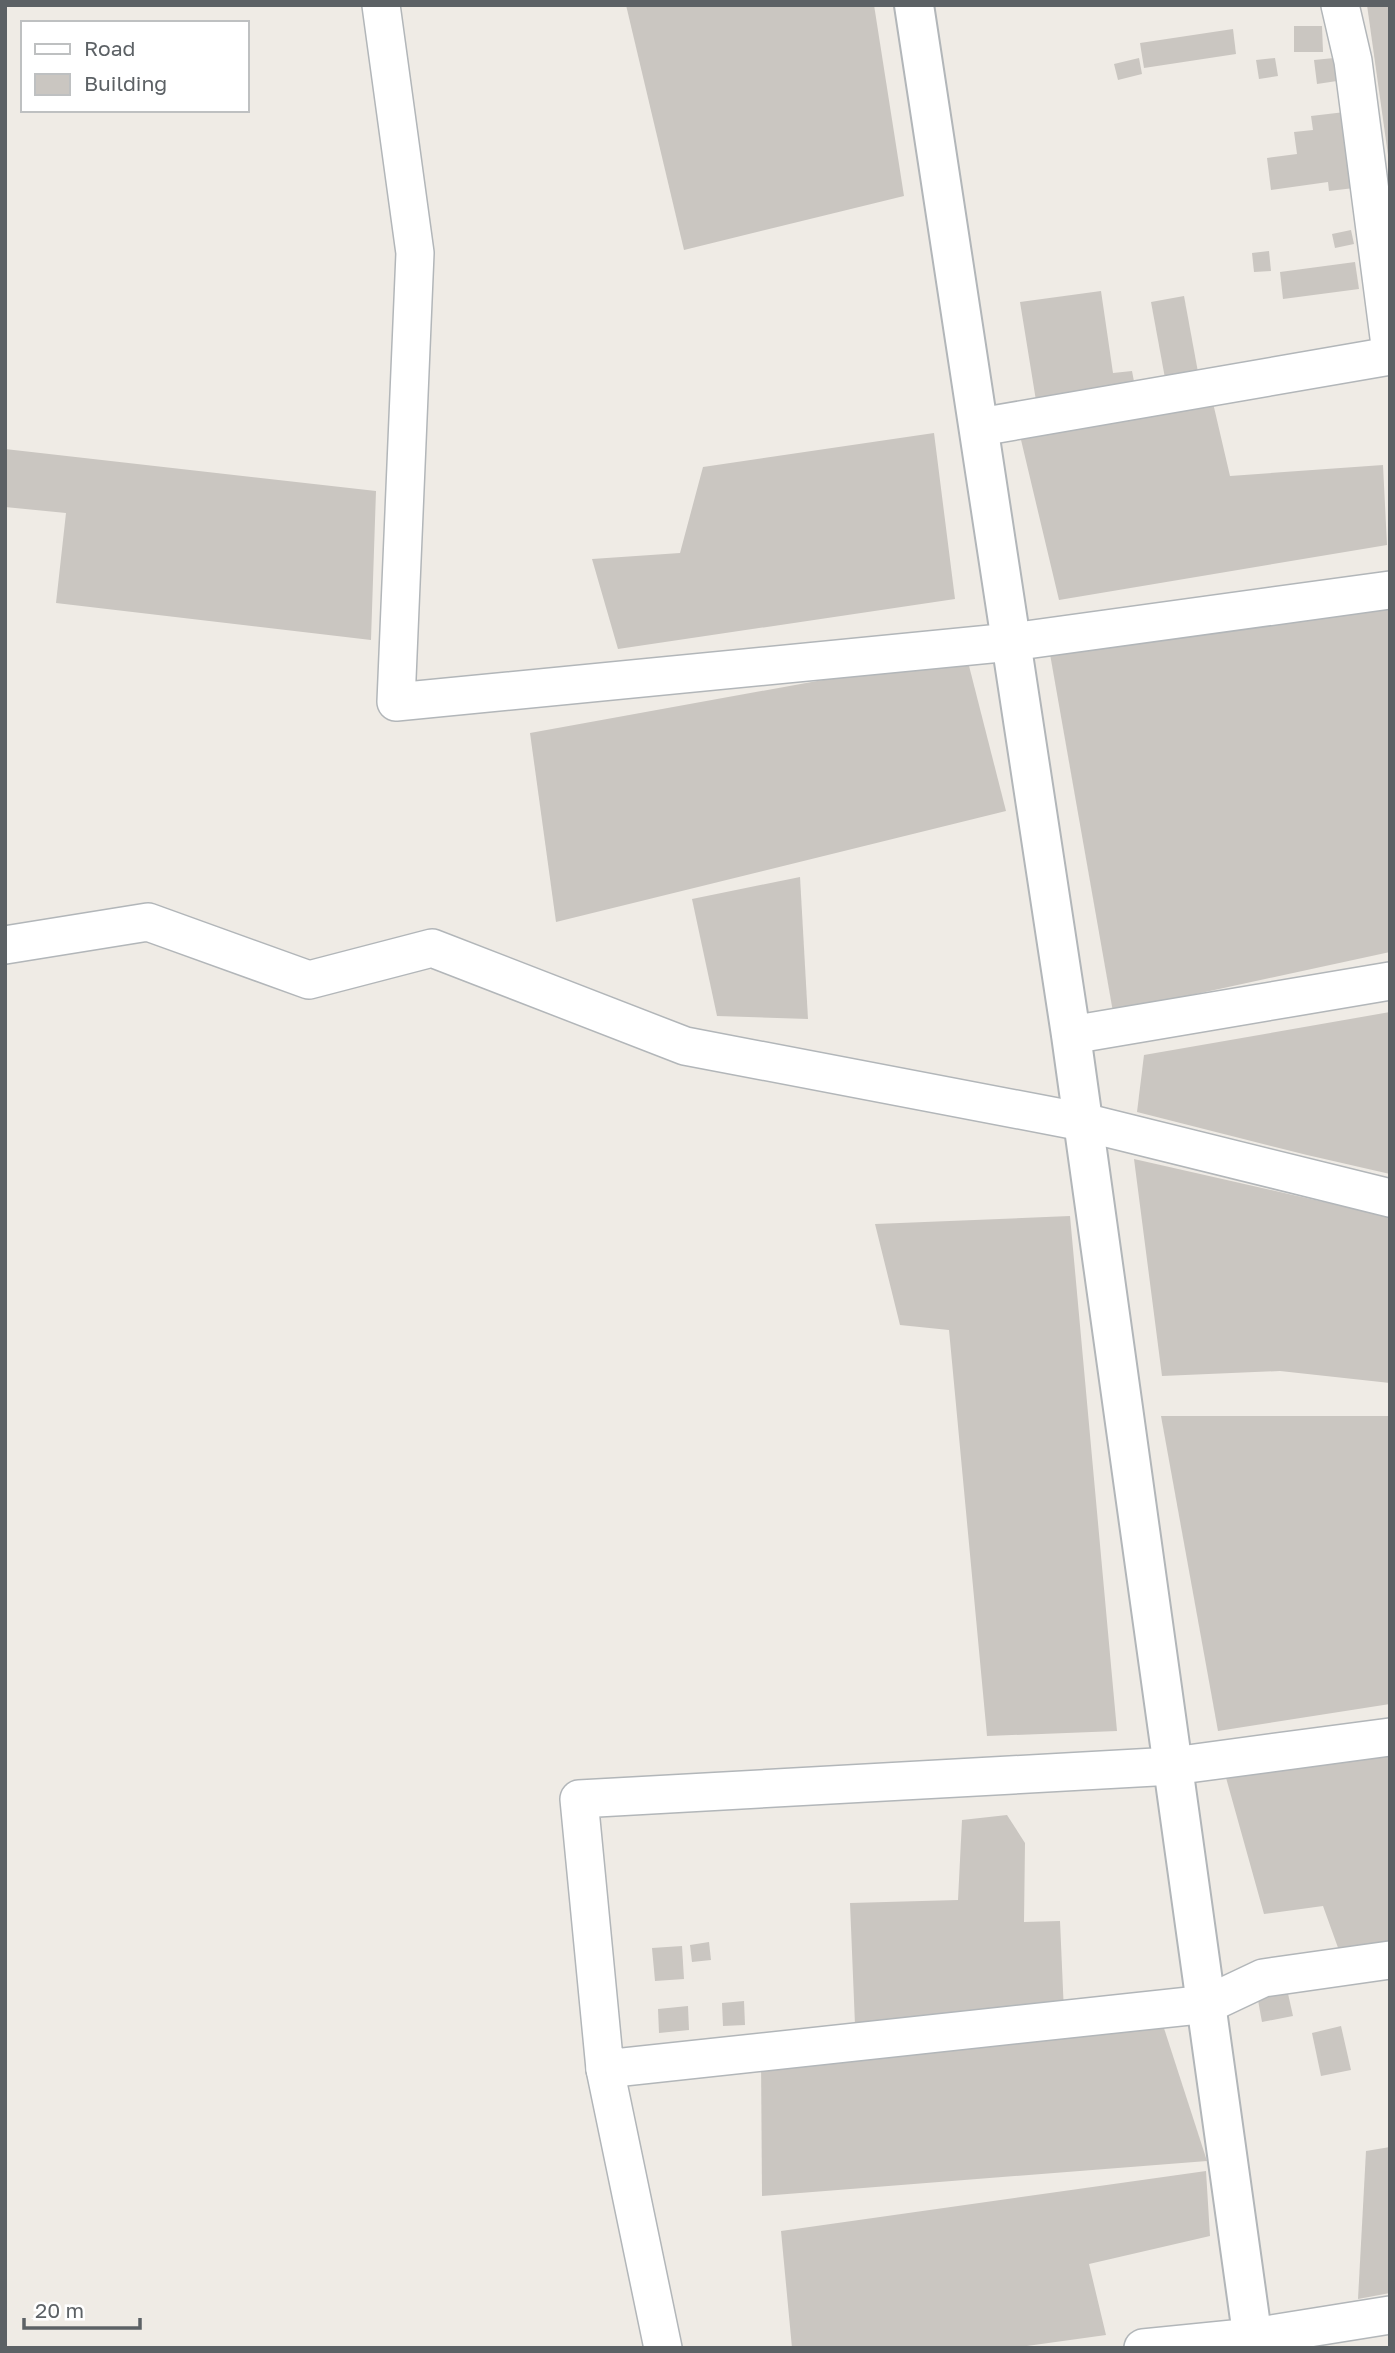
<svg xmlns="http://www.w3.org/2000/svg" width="1395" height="2353" font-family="'Golos Text',sans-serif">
<rect width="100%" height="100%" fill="#efebe5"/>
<!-- building -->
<g fill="#cac6c1">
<polygon points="626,5 874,5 904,196 684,250"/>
<polygon points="1367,5 1390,5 1390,155 1388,155"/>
<polygon points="1294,26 1322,26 1323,52 1294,52"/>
<polygon points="1233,29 1236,54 1144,68 1140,43"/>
<polygon points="1139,58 1142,74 1118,80 1114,64"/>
<polygon points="1275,58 1278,76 1259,79 1256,60"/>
<polygon points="1334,58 1337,81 1317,84 1314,60"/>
<polygon points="1345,112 1354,188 1329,191 1328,182 1271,190 1267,158 1297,154 1294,132 1313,130 1311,116"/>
<polygon points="1351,230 1354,244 1335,248 1332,234"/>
<polygon points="1269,251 1271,271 1254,272 1252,253"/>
<polygon points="1355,262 1359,289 1283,299 1280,272"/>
<polygon points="1101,291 1113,373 1132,371 1137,397 1038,413 1020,302"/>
<polygon points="1184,296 1200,383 1167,389 1151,302"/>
<polygon points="1210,390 1230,476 1383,465 1387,545 1059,600 1017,423"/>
<polygon points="934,433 955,599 618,649 592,559 680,553 703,467"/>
<polygon points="5,449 376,491 371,640 56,603 66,513 5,507"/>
<polygon points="1390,602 1390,952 1113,1012 1050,654"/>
<polygon points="966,654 1006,811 556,922 530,733"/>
<polygon points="800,877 808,1019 717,1016 692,899"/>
<polygon points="1390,1012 1390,1174 1307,1155 1137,1112 1144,1055"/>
<polygon points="1134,1159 1390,1217 1390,1383 1280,1371 1162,1376"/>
<polygon points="1070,1216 1117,1731 987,1736 949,1330 900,1325 875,1224"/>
<polygon points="1161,1416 1390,1416 1390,1704 1218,1731"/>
<polygon points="1390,1752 1390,1944 1341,1956 1323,1906 1264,1914 1223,1767"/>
<polygon points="1007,1815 1025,1843 1024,1922 1060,1921 1064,2013 855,2025 850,1903 958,1900 962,1820"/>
<polygon points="709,1942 711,1960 692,1962 690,1945"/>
<polygon points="682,1946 684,1979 655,1981 652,1948"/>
<polygon points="1287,1989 1293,2016 1262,2022 1257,1995"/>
<polygon points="744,2001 745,2025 723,2026 722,2003"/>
<polygon points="688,2006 689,2030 659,2033 658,2009"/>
<polygon points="1162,2022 1207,2161 762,2196 761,2057"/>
<polygon points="1341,2026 1351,2070 1321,2076 1312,2033"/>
<polygon points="1390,2147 1390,2293 1358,2299 1366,2151"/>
<polygon points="1206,2171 1210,2236 1089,2264 1106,2335 1013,2348 792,2348 781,2231"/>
</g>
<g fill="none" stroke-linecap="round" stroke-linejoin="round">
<!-- minor casing -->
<g stroke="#b2b6b9" stroke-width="40">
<g id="minor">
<polyline points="381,5 415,253 396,702 1011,642 1390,590"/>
<polyline points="1340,5 1353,61 1390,345"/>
<polyline points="980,427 1390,356"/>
<polyline points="5,945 148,922 309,980 432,948 685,1046 1083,1122 1390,1198"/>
<polyline points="1071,1035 1390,981"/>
<polyline points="1390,1737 1173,1766 579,1799 605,2069 1208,2004 1263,1978 1390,1960"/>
<polyline points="605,2069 663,2348"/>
<polyline points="1143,2348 1253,2337 1390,2315"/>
</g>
</g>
<!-- tertiary casing -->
<g stroke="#b2b6b9" stroke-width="42">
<polyline id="tertiary" points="914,5 1071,1035 1254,2348"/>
</g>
<!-- minor -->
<use href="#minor" stroke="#fff" stroke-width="37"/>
<!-- tertiary -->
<use href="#tertiary" stroke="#fff" stroke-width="38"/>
</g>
<!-- border -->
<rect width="1395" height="2353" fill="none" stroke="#5c6165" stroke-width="14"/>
<!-- legend -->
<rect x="21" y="21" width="228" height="91" fill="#ffffff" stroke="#bec0c1" stroke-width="2"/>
<rect x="35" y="44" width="35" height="10" fill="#ffffff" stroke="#bec0c1" stroke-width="2"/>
<text x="84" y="56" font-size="21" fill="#5c6165">Road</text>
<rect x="35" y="74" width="35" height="21" fill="#cac6c1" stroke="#bec0c1" stroke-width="2"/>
<text x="84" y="91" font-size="21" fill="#5c6165">Building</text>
<!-- scale -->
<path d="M24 2318v10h116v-10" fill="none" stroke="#5c6165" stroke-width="3.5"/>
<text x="35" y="2318" font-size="21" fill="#5c6165" stroke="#ffffff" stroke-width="5" paint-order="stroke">20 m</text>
</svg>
